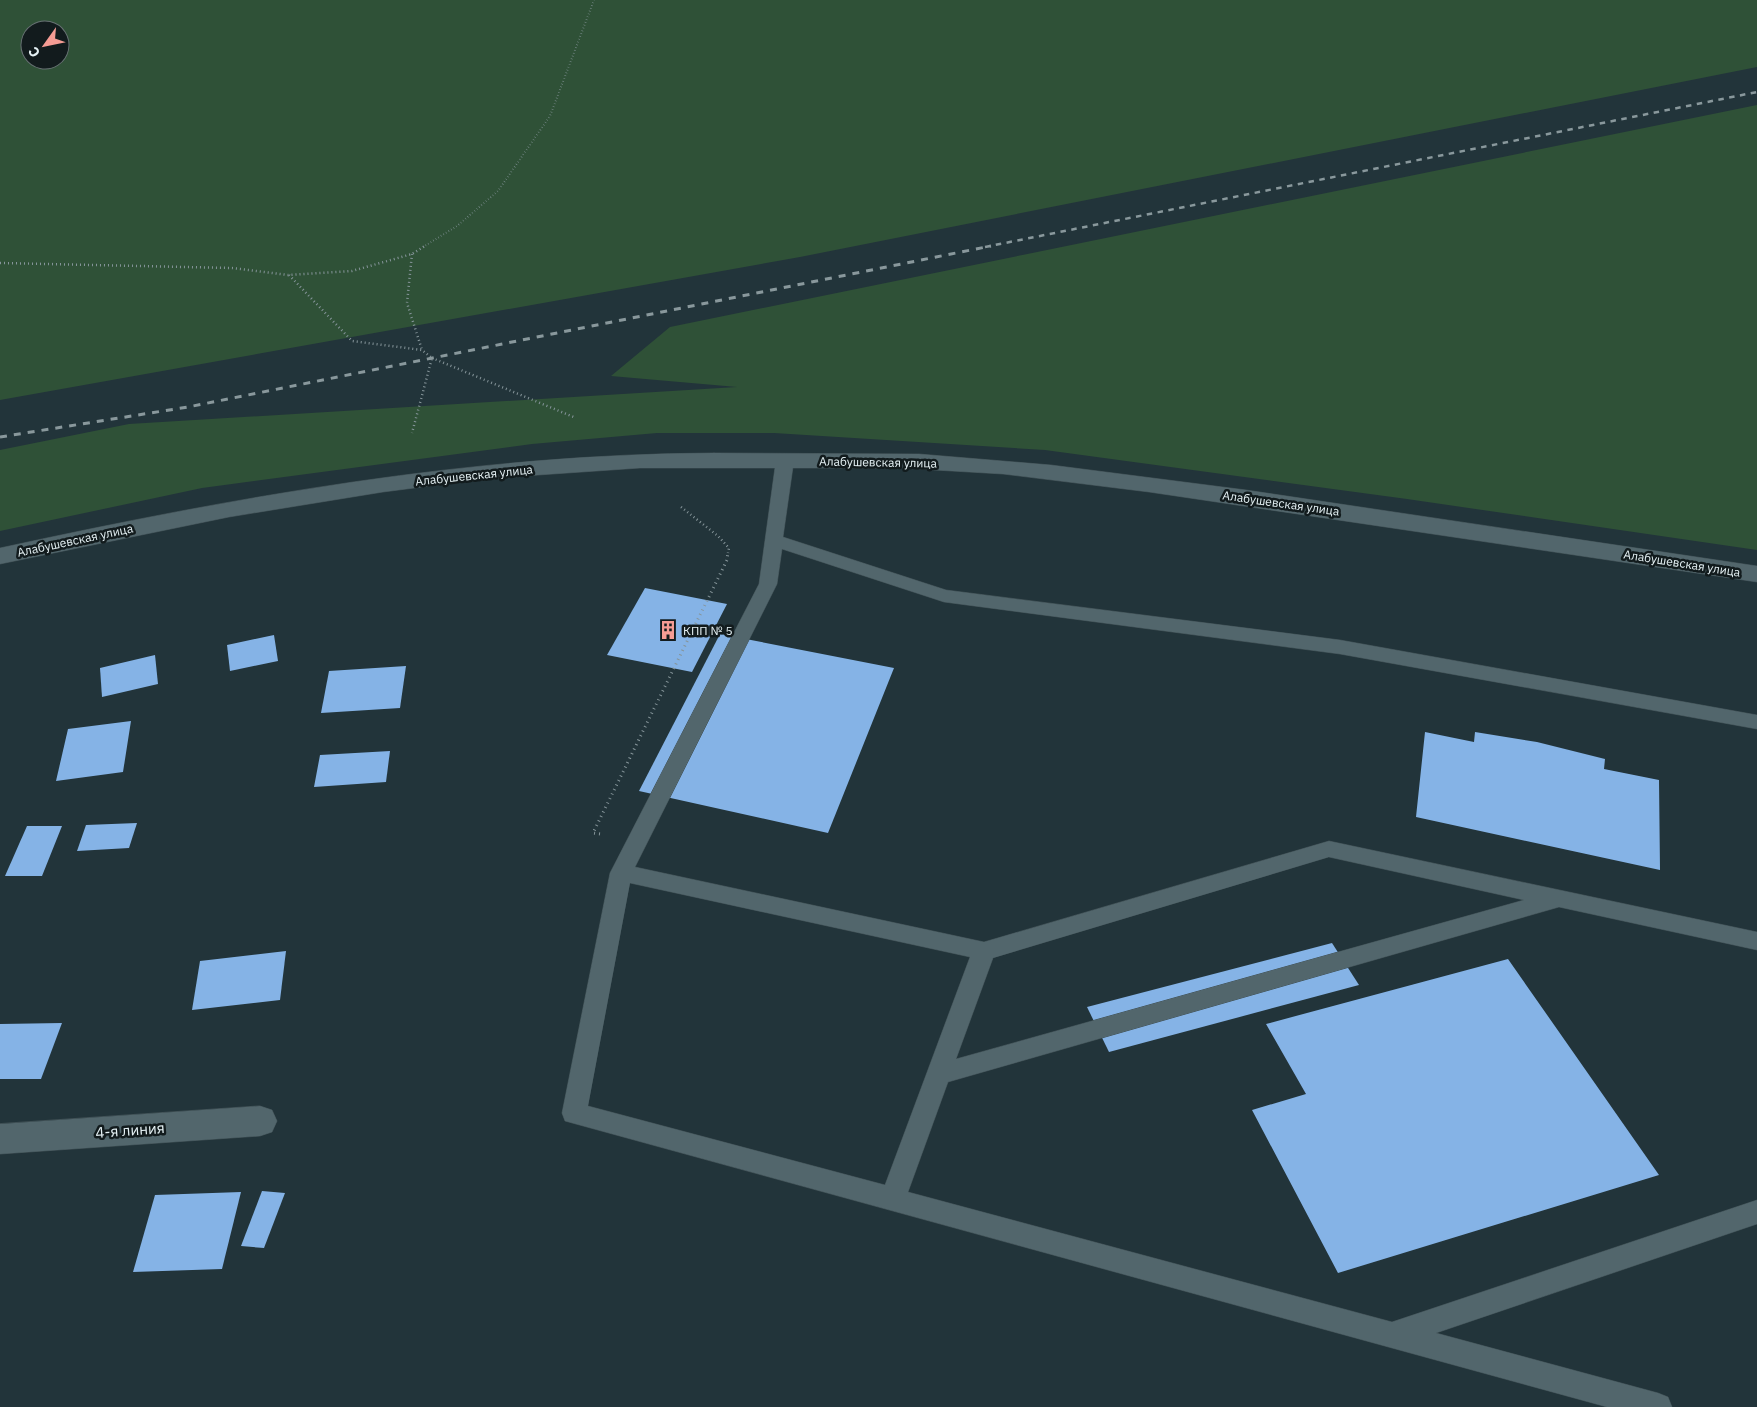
<svg xmlns="http://www.w3.org/2000/svg" width="1757" height="1407" font-family="'IBM Plex Sans',sans-serif">
<rect width="100%" height="100%" fill="#22343a"/>
<!-- green -->
<g fill="#2f5137" fill-rule="evenodd">
<path d="M0,0H1757V67L800,257L0,400ZM30,30H60V60H30Z"/>
<polygon points="1757,105 1757,550 1407,499 1045,450 774,433 657,433 532,444 202,488 0,531 0,450 129,424 737,387 611,376 670,327"/>
</g>
<!-- building -->
<g fill="#85b3e6">
<polygon points="645,588 727,604 692,672 607,655"/>
<polygon points="720,634 894,668 828,833 639,791"/>
<polygon points="274,635 278,661 230,671 227,645"/>
<polygon points="155,655 158,684 102,697 100,668"/>
<polygon points="406,666 400,708 321,713 329,671"/>
<polygon points="131,721 123,772 56,781 68,729"/>
<polygon points="1425,732 1474,742 1475,732 1537,742 1605,759 1604,769 1659,780 1660,870 1416,817"/>
<polygon points="390,751 386,782 314,787 320,755"/>
<polygon points="137,823 129,848 77,851 86,825"/>
<polygon points="27,826 62,826 42,876 5,876"/>
<polygon points="1332,943 1359,985 1109,1052 1087,1007"/>
<polygon points="286,951 280,1000 192,1010 200,961"/>
<polygon points="1508,959 1659,1175 1338,1273 1252,1110 1306,1094 1266,1024"/>
<polygon points="62,1023 41,1079 0,1079 0,1024"/>
<polygon points="262,1191 285,1193 264,1248 241,1246"/>
<polygon points="241,1192 222,1269 133,1272 155,1195"/>
</g>
<g fill="none" stroke-linecap="round" stroke-linejoin="round">
<!-- service casing -->
<g stroke="#3f4f54" stroke-width="1">
<path id="service" d="M785,455L791,456L794,460L783,537L946,590L1340,640L1757,715V729L1340,654L944,602L782,549L777,584L635,867L984,942L1329,841L1757,932V950L1559,907L948,1082L908,1192L1392,1322L1757,1200V1224L1436,1333L1658,1393L1668,1397L1672,1407H1607L565,1121L562,1113L610,873L759,584L776,460L779,456ZM1329,857L1524,900L956,1059L993,958ZM630,883L970,957L885,1185L588,1106Z"/>
</g>
<!-- minor casing -->
<g stroke="#3f4f54" stroke-width="1">
<polygon id="minor" points="260,1106 272,1110 277,1121 272,1132 260,1136 0,1154 0,1124"/>
</g>
<!-- tertiary casing -->
<g stroke="#3f4f54" stroke-width="1">
<path id="tertiary" d="M714,453L919,454L1051,465L1246,490L1757,566V582L1149,492L1003,474L901,468H640L538,475L461,482L383,492L229,517L0,564V548C235,497 473,454 714,453Z"/>
</g>
<!-- path-far2 -->
<polyline stroke="#86959a" stroke-width="2" stroke-dasharray="0.5 2.5" stroke-linecap="butt" points="423,247 457,226 498,191 550,116 594,0"/>
<!-- path-far1 -->
<g stroke="#86959a" stroke-width="2.5" stroke-dasharray="1 3" stroke-linecap="butt">
<polyline points="412,254 407,303 422,350"/>
<polyline points="0,263 232,268 288,275 352,271 412,254 425,246"/>
<polyline points="289,275 352,341 422,350 432,358 412,433"/>
<polyline points="432,358 576,418"/>
<polyline points="681,507 718,536 729,548 728,553"/>
</g>
<!-- path -->
<polyline stroke="#86959a" stroke-width="3" stroke-dasharray="1 4" stroke-linecap="butt" points="600,834 593,833 727,560 728,552"/>
<!-- service -->
<use href="#service" fill="#52666c" fill-rule="evenodd"/>
<!-- minor -->
<use href="#minor" fill="#52666c" fill-rule="evenodd"/>
<!-- tertiary -->
<use href="#tertiary" fill="#52666c" fill-rule="evenodd"/>
<!-- rail-far1 -->
<polyline stroke="#89989c" stroke-width="2.5" stroke-dasharray="5.5 5.5" stroke-linecap="butt" points="985,247 1757,92"/>
<!-- rail -->
<polyline stroke="#89989c" stroke-width="3" stroke-dasharray="7 7" stroke-linecap="butt" points="0,437 188,407 991,246"/>
</g>
<!-- icons -->
<defs>
<g id="building-bare" transform="scale(1.5)"><path d="M-4-6H4V6H1V3H-1V6H-4ZM-2.5-4.3h1.7v1.8h-1.7ZM.8-4.3h1.7v1.8H.8ZM-2.5-1h1.7V.8h-1.7ZM.8-1h1.7V.8H.8Z" fill="#f59c94" stroke="#121b1d" stroke-width="2.5" paint-order="stroke"/></g>
</defs>
<g fill-rule="evenodd">
<use href="#building-bare" x="668" y="630"/>
</g>
<g text-anchor="middle" dominant-baseline="central" stroke-width="5" stroke-linejoin="round" paint-order="stroke">
<!-- street labels -->
<g font-size="12" fill="#e6f2f5" stroke="#121b1d">
<text transform="translate(878 462) rotate(1)">Алабушевская улица</text>
<text transform="translate(474 475) rotate(-6)">Алабушевская улица</text>
<text transform="translate(1281 503) rotate(8)">Алабушевская улица</text>
<text transform="translate(75 540) rotate(-12)">Алабушевская улица</text>
<text transform="translate(1682 563) rotate(9)">Алабушевская улица</text>
</g>
<!-- poi labels -->
<g font-size="12" fill="#e6f2f5" stroke="#121b1d" text-anchor="start">
<text x="683" y="630">КПП № 5</text>
</g>
<!-- near-street labels -->
<g font-size="15" fill="#e6f2f5" stroke="#121b1d">
<text transform="translate(130 1130) rotate(-4)">4-я линия</text>
</g>
</g>
<!-- north arrow -->
<g transform="translate(45 45) rotate(237)"><circle r="24" fill="#121b1d" stroke="#677173"/>
<path d="M0-4L9 19L0 12L-9 19Z" fill="#f59c94"/>
<text y="-8" font-size="14" font-weight="bold" text-anchor="middle" fill="#e6f2f5">С</text>
</g>
</svg>
